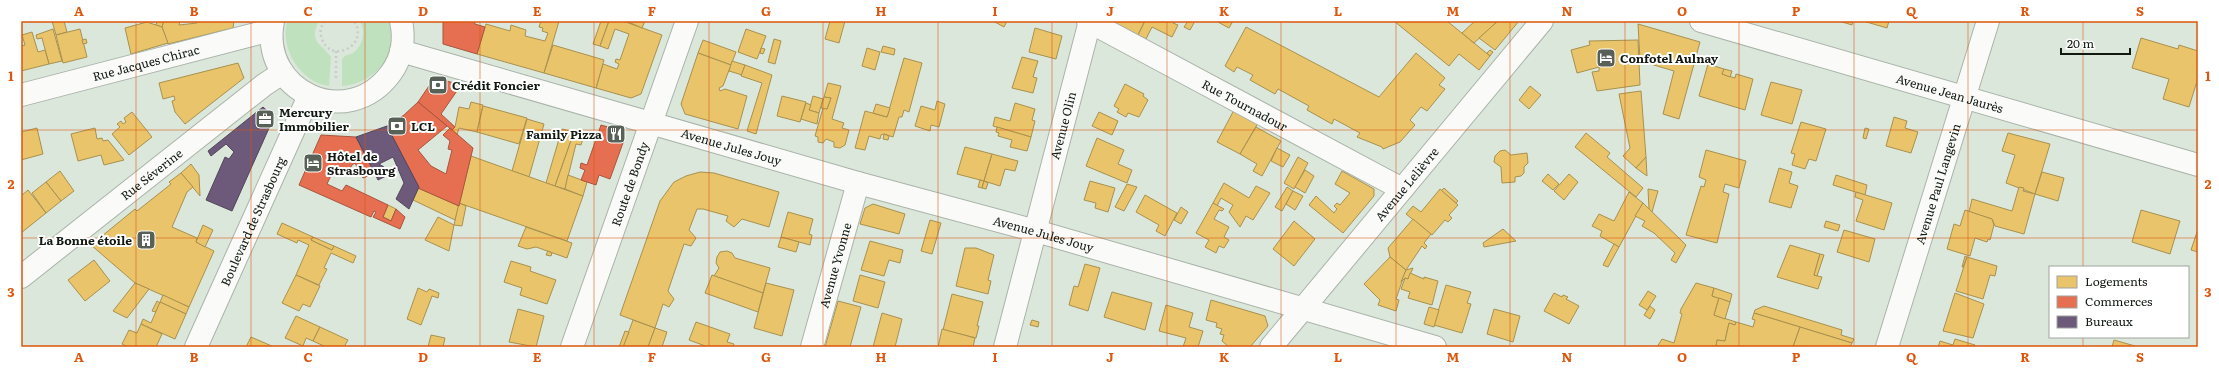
<svg xmlns="http://www.w3.org/2000/svg" width="2219" height="368" font-family="Literata,serif">
<rect width="100%" height="100%" fill="#dbe7da"/>
<!-- green -->
<g fill="#c0e1be">
<path d="M287,21H319C308,42 322,44 331,57L329,86C300,82 280,49 287,21Z"/>
<path d="M360,21H392C400,54 374,84 342,86V59C345,55 348,55 353,53C363,46 366,32 360,21Z"/>
</g>
<!-- homes -->
<g fill="#e9c46a" stroke="#a8914f">
<polygon points="52,21 64,21 67,32 56,35"/>
<polygon points="157,21 164,21 162,27 156,25"/>
<polygon points="164,21 180,21 179,25 197,23 197,21 234,21 233,28 168,44 162,27"/>
<polygon points="541,21 559,21 544,73 477,54 486,24 510,31 511,25 526,30 525,36 545,41 548,33 542,31 543,28 539,27"/>
<polygon points="601,21 609,21 600,46 593,44"/>
<polygon points="609,21 623,21 662,35 641,94 631,98 596,88 603,64 617,69 619,64 615,62 616,59 620,60 629,34 615,29 608,49 600,46"/>
<polygon points="626,21 645,21 642,28"/>
<polygon points="830,21 845,21 839,43 825,39"/>
<polygon points="993,21 1007,21 1004,27"/>
<polygon points="1112,21 1145,21 1138,35"/>
<polygon points="1145,21 1174,21 1173,23 1178,25 1172,37 1152,27 1146,39 1138,35"/>
<polygon points="1188,21 1195,21 1190,30 1184,27"/>
<polygon points="1216,21 1233,21 1229,28"/>
<polygon points="1394,21 1447,21 1490,56 1479,70 1459,54 1449,66"/>
<polygon points="1475,21 1494,21 1496,23 1474,43 1462,33"/>
<polygon points="1498,21 1519,21 1495,50 1479,38"/>
<polygon points="1839,21 1853,21 1852,25"/>
<polygon points="1863,21 1889,21 1887,28"/>
<polygon points="147,22 162,27 168,43 131,54 125,28"/>
<polygon points="1638,24 1700,42 1679,119 1663,114 1674,71 1647,63 1648,60 1640,60"/>
<polygon points="1246,27 1379,97 1416,53 1445,78 1439,85 1445,89 1427,111 1421,107 1410,120 1415,125 1400,142 1383,149 1382,147 1357,137 1360,133 1334,119 1332,124 1307,110 1309,106 1278,89 1275,94 1250,80 1253,75 1237,67 1234,72 1225,66"/>
<polygon points="1035,28 1062,36 1056,59 1029,52"/>
<polygon points="53,29 62,61 49,64 42,38 37,39 36,35"/>
<polygon points="80,29 87,57 63,63 56,35"/>
<polygon points="746,29 766,36 757,59 738,52"/>
<polygon points="32,32 38,52 45,50 49,64 21,71 21,46 25,45 22,35"/>
<polygon points="2141,38 2178,49 2179,45 2198,51 2198,78 2189,107 2163,99 2169,79 2132,68"/>
<polygon points="86,39 87,43 83,44 82,40"/>
<polygon points="774,39 781,41 775,64 768,62"/>
<polygon points="703,40 736,52 731,65 698,53"/>
<polygon points="1638,40 1640,85 1597,91 1592,72 1599,71 1599,67 1577,73 1571,50 1590,45 1589,41"/>
<polygon points="553,45 604,60 596,88 544,73"/>
<polygon points="883,46 895,49 894,55 881,52"/>
<polygon points="761,48 765,49 763,54 760,53"/>
<polygon points="867,48 880,52 875,70 862,66"/>
<polygon points="1490,50 1493,52 1490,56 1487,53"/>
<polygon points="698,53 731,65 723,86 719,88 720,91 725,89 747,96 738,129 685,114 681,104"/>
<polygon points="1022,57 1038,61 1033,77 1037,78 1033,93 1012,88"/>
<polygon points="904,58 922,63 909,112 904,110 902,117 899,117 893,137 884,134 881,135 880,139 869,136 865,150 855,148 865,111 887,117"/>
<polygon points="732,61 745,65 742,75 729,71"/>
<polygon points="238,63 244,78 185,124 175,112 172,101 175,100 174,96 163,99 159,83"/>
<polygon points="1708,64 1724,69 1722,74 1735,78 1736,74 1753,79 1745,110 1699,96"/>
<polygon points="745,65 772,75 756,134 747,131 762,83 741,76"/>
<polygon points="1724,69 1732,71 1730,77 1722,74"/>
<polygon points="1771,82 1802,90 1792,124 1761,115"/>
<polygon points="828,83 841,86 832,119 844,123 842,128 849,130 845,145 840,148 834,147 834,142 826,139 823,143 818,142 818,137 815,136 823,108 827,109 831,98 824,97"/>
<polygon points="1125,84 1144,94 1143,96 1148,100 1139,117 1128,113 1126,117 1117,112 1119,109 1114,106"/>
<polygon points="1530,86 1541,95 1529,109 1519,100"/>
<polygon points="1641,91 1646,157 1636,168 1623,156 1630,148 1619,94"/>
<polygon points="782,96 806,102 800,122 777,116"/>
<polygon points="813,96 823,99 819,113 809,110"/>
<polygon points="824,97 831,98 827,109 821,108"/>
<polygon points="937,101 945,104 939,127 931,125 930,131 915,126 921,106 935,110"/>
<polygon points="471,102 483,105 477,132 459,128 457,135 452,130 455,127 459,107 469,109"/>
<polygon points="806,103 811,105 809,110 819,113 817,124 801,119"/>
<polygon points="1015,103 1035,109 1032,120 1035,121 1031,137 993,126 995,117 1010,121"/>
<polygon points="876,104 890,108 887,117 873,113"/>
<polygon points="483,106 527,118 519,144 477,132"/>
<polygon points="1234,110 1258,123 1240,154 1217,142"/>
<polygon points="132,112 152,137 129,155 112,134 120,127 117,124 121,121 123,124 126,122 124,118"/>
<polygon points="1099,112 1118,121 1112,135 1092,126"/>
<polygon points="1894,117 1907,121 1905,128 1918,132 1911,153 1886,146"/>
<polygon points="527,119 544,124 529,177 512,171"/>
<polygon points="1801,122 1826,129 1816,161 1809,159 1805,169 1792,165 1795,154 1791,153"/>
<polygon points="997,127 1031,137 1027,151 1010,147 1012,140 998,136 999,133 996,132"/>
<polygon points="1256,127 1281,141 1262,176 1253,171 1257,164 1240,154"/>
<polygon points="37,128 43,154 21,160 21,132"/>
<polygon points="95,128 97,139 102,138 103,141 108,140 124,160 104,165 101,155 78,161 71,134"/>
<polygon points="1865,128 1869,129 1866,139 1863,138"/>
<polygon points="562,129 574,132 555,186 546,183"/>
<polygon points="574,132 584,136 581,145 576,144 565,189 555,186"/>
<polygon points="1586,133 1610,153 1607,157 1643,188 1636,197 1575,147"/>
<polygon points="2008,133 2050,144 2035,194 2006,183 2015,155 2002,151"/>
<polygon points="884,134 889,136 888,140 883,139"/>
<polygon points="1097,138 1124,150 1118,164 1132,170 1127,183 1086,166"/>
<polygon points="965,147 992,154 984,181 957,174"/>
<polygon points="1277,148 1290,155 1283,167 1271,161"/>
<polygon points="1505,150 1511,155 1527,153 1528,163 1524,167 1524,173 1521,176 1515,177 1515,182 1502,183 1501,167 1494,162 1495,156 1500,151"/>
<polygon points="1706,150 1746,161 1739,188 1725,184 1723,192 1729,194 1717,243 1686,235 1701,186 1704,187 1706,180 1699,177"/>
<polygon points="992,154 1018,161 1015,171 1005,169 1000,186 984,181"/>
<polygon points="471,156 583,196 567,241 459,203"/>
<polygon points="1298,157 1308,163 1294,189 1284,183"/>
<polygon points="1646,157 1647,176 1636,168"/>
<polygon points="191,164 199,175 200,196 181,173"/>
<polygon points="1779,168 1792,172 1789,183 1798,186 1791,208 1769,202"/>
<polygon points="1305,170 1314,176 1305,193 1295,187"/>
<polygon points="60,171 74,191 61,201 46,182"/>
<polygon points="1342,171 1374,189 1374,196 1343,233 1309,205 1316,196 1334,213 1337,209 1334,206 1337,203 1340,205 1350,193 1335,184"/>
<polygon points="700,172 714,173 779,192 769,227 742,219 734,227 726,221 728,216 703,209 697,209 689,230 696,238 691,246 684,244 668,291 674,299 669,307 663,304 655,328 620,315 660,201 674,182 686,176"/>
<polygon points="2042,172 2064,178 2058,201 2035,194"/>
<polygon points="181,173 193,187 187,192 172,227 197,238 196,242 214,251 189,307 135,283 91,245 135,209 137,211 171,184 169,182"/>
<polygon points="1548,174 1559,184 1553,190 1542,181"/>
<polygon points="1569,174 1578,182 1564,200 1554,191"/>
<polygon points="568,175 587,182 583,196 565,189"/>
<polygon points="1836,175 1867,185 1865,195 1833,185"/>
<polygon points="980,180 984,181 982,188 978,187"/>
<polygon points="984,181 988,183 986,189 982,188"/>
<polygon points="1090,181 1115,188 1108,212 1095,208 1096,203 1084,200"/>
<polygon points="46,182 61,201 46,213 32,193"/>
<polygon points="1224,183 1249,198 1256,186 1270,193 1253,220 1246,216 1240,227 1229,212 1233,205 1221,198 1217,206 1213,203"/>
<polygon points="1127,184 1137,187 1124,211 1115,207"/>
<polygon points="1287,187 1293,191 1282,211 1275,207"/>
<polygon points="2019,187 2024,188 2023,191 2035,194 2024,234 1995,226 1992,219 1969,212 1972,199 2012,211"/>
<polygon points="418,188 459,206 455,220 413,200"/>
<polygon points="1444,188 1458,201 1456,203 1441,191"/>
<polygon points="1440,189 1458,205 1449,215 1452,218 1448,222 1445,220 1432,235 1406,214 1413,206 1421,212"/>
<polygon points="1648,189 1658,191 1652,212 1649,209"/>
<polygon points="28,190 46,213 21,233 21,196"/>
<polygon points="1293,191 1303,196 1295,210 1286,204"/>
<polygon points="1629,192 1643,203 1619,247 1600,236 1602,231 1592,226 1599,214 1614,221"/>
<polygon points="1856,192 1892,203 1884,230 1856,221 1863,200 1855,197"/>
<polygon points="1145,195 1177,213 1165,236 1156,231 1159,225 1136,212"/>
<polygon points="459,203 466,206 462,226 454,225"/>
<polygon points="1213,203 1224,209 1222,211 1219,210 1214,219 1229,227 1224,237 1229,240 1224,248 1219,246 1216,253 1205,247 1209,240 1196,233"/>
<polygon points="1643,203 1686,245 1676,263 1671,260 1675,253 1654,233 1642,226 1645,221 1635,216"/>
<polygon points="873,204 905,214 899,234 860,224 865,208"/>
<polygon points="388,205 396,209 391,221 383,217"/>
<polygon points="1181,207 1188,212 1181,224 1174,220"/>
<polygon points="1965,210 1992,219 1994,225 1990,240 1988,239 1987,242 1975,238 1970,256 1947,249 1954,224 1960,226"/>
<polygon points="2141,210 2180,221 2170,254 2132,242"/>
<polygon points="788,212 813,219 809,234 812,235 810,245 781,237"/>
<polygon points="438,217 454,225 449,251 425,240"/>
<polygon points="1413,219 1431,234 1424,243 1427,246 1425,249 1422,246 1406,270 1390,257 1388,248"/>
<polygon points="930,220 941,223 932,254 921,251"/>
<polygon points="1294,221 1315,239 1294,266 1273,249"/>
<polygon points="1826,221 1840,225 1838,231 1824,227"/>
<polygon points="282,223 313,237 311,240 332,250 334,246 356,256 353,263 331,253 324,268 327,269 319,285 296,275 309,245 298,240 297,243 277,234"/>
<polygon points="203,225 213,230 205,247 196,242"/>
<polygon points="526,227 572,243 567,258 536,247 527,249 518,246"/>
<polygon points="1503,229 1516,241 1484,247 1483,243"/>
<polygon points="2198,229 2198,252 2191,250"/>
<polygon points="1844,230 1875,239 1869,262 1837,252"/>
<polygon points="313,237 334,246 332,250 311,240"/>
<polygon points="781,237 799,242 796,252 778,247"/>
<polygon points="870,241 903,250 900,263 889,260 884,276 861,270"/>
<polygon points="1614,244 1619,247 1608,267 1603,265"/>
<polygon points="1790,245 1820,254 1814,275 1822,277 1818,289 1777,277"/>
<polygon points="965,248 976,248 994,255 988,280 991,281 988,294 956,286"/>
<polygon points="548,251 552,253 551,256 546,255"/>
<polygon points="727,251 732,253 735,258 770,268 763,293 714,276 719,268 716,263 717,257 720,252"/>
<polygon points="1820,254 1824,255 1817,276 1814,275"/>
<polygon points="1965,256 1967,257 1963,267 1962,267"/>
<polygon points="1390,257 1406,270 1396,299 1399,300 1396,311 1378,305 1380,300 1364,284"/>
<polygon points="1967,257 1997,266 1995,276 1990,275 1983,299 1956,291"/>
<polygon points="94,260 110,281 85,301 68,280"/>
<polygon points="511,261 531,267 530,271 556,280 547,304 520,295 522,288 504,282"/>
<polygon points="1085,264 1100,268 1088,311 1069,305 1074,286 1078,287"/>
<polygon points="1413,268 1408,279 1405,278 1401,282 1406,270"/>
<polygon points="1410,273 1424,279 1424,277 1438,281 1432,305 1408,298 1410,292 1401,289 1405,278 1408,279"/>
<polygon points="296,275 320,286 310,307 303,304 299,311 282,303"/>
<polygon points="712,275 763,293 758,312 705,293"/>
<polygon points="860,275 885,282 878,308 853,301"/>
<polygon points="135,283 149,289 127,318 113,311"/>
<polygon points="766,283 794,290 782,336 754,328"/>
<polygon points="1696,283 1714,288 1712,296 1719,298 1714,315 1736,322 1735,325 1729,323 1725,341 1717,340 1716,347 1657,347 1662,339 1674,343 1682,314 1680,313 1681,309"/>
<polygon points="1446,285 1471,292 1467,303 1471,304 1462,333 1434,325"/>
<polygon points="418,288 427,292 429,289 439,293 438,298 432,296 421,325 407,319"/>
<polygon points="1714,288 1732,294 1730,302 1712,296"/>
<polygon points="1648,291 1656,296 1647,310 1639,305"/>
<polygon points="1112,292 1152,303 1145,330 1104,317"/>
<polygon points="1554,293 1562,297 1563,295 1568,297 1566,299 1579,306 1569,324 1544,311"/>
<polygon points="1955,293 1984,304 1973,338 1943,331"/>
<polygon points="952,294 983,302 977,326 979,326 976,338 943,330"/>
<polygon points="163,295 189,307 186,314 160,302"/>
<polygon points="1719,298 1730,302 1725,319 1714,315"/>
<polygon points="1211,300 1265,316 1268,326 1250,347 1229,347 1222,341 1224,335 1220,334 1222,329 1216,327 1217,323 1206,320"/>
<polygon points="157,301 160,303 156,312 152,311"/>
<polygon points="838,301 861,307 850,347 825,347"/>
<polygon points="160,302 186,314 175,339 141,324 143,319 151,323"/>
<polygon points="1166,305 1193,313 1189,327 1203,331 1198,347 1183,347 1186,338 1159,331"/>
<polygon points="1650,306 1655,310 1650,319 1644,315"/>
<polygon points="1764,306 1842,330 1841,335 1854,339 1852,343 1754,313 1755,310"/>
<polygon points="1429,307 1439,310 1434,327 1424,324"/>
<polygon points="518,309 544,316 536,347 509,342"/>
<polygon points="1494,309 1520,316 1513,342 1487,334"/>
<polygon points="882,313 902,319 895,347 873,347"/>
<polygon points="1754,313 1800,327 1793,347 1716,347 1717,340 1725,341 1729,323 1735,325 1736,322 1753,327 1755,320 1752,319"/>
<polygon points="296,316 320,327 313,341 306,338 303,346 285,338"/>
<polygon points="633,320 655,328 648,347 623,347"/>
<polygon points="1032,320 1039,322 1038,327 1030,325"/>
<polygon points="696,322 730,334 727,342 734,344 733,347 708,347 689,340"/>
<polygon points="141,324 162,334 156,347 128,347 122,344 129,330 137,333"/>
<polygon points="320,327 348,340 344,347 326,347 313,341"/>
<polygon points="1800,327 1852,343 1850,347 1793,347"/>
<polygon points="655,328 667,332 662,347 648,347"/>
<polygon points="942,329 975,338 973,347 938,347"/>
<polygon points="625,331 629,332 623,347 619,347"/>
<polygon points="431,335 445,338 443,347 428,347"/>
<polygon points="251,337 274,347 246,347"/>
<polygon points="1955,339 1975,345 1974,347 1938,347 1940,341 1953,345"/>
<polygon points="2114,340 2135,346 2135,347 2112,347"/>
</g>
<!-- shops -->
<g fill="#e76f51" stroke="#a7553e">
<polygon points="443,21 474,21 475,24 485,27 477,54 443,44"/>
<polygon points="440,79 461,85 441,114 455,127 452,130 418,102 431,83"/>
<polygon points="418,102 447,126 418,150 431,166 446,174 452,150 448,149 450,141 443,135 450,128 473,148 459,206 418,188 387,126 404,115"/>
<polygon points="601,125 619,130 624,140 610,179 599,175 596,185 581,180 585,170 580,168 581,163 587,165"/>
<polygon points="321,135 356,137 375,173 363,178 355,163 352,165 348,172 335,167 327,184 342,191 346,185 388,205 383,217 391,221 396,209 405,217 400,229 373,217 376,212 374,211 371,217 299,185"/>
</g>
<!-- offices -->
<g fill="#6d597a" stroke="#51465a">
<polygon points="263,107 274,117 232,211 206,200 225,157 229,159 234,152 226,144 211,156 208,151"/>
<polygon points="387,126 419,187 409,209 396,199 404,183 393,157 379,164 384,167 388,175 378,180 356,137"/>
</g>
<g fill="none" stroke-linecap="round" stroke-linejoin="round">
<!-- minor casing -->
<g stroke="#aab3a9" stroke-width="24">
<g id="minor">
<path d="M273,21C259,92 348,132 391,73C402,58 405,39 401,21"/>
<path id="s1" d="M1088,21L1402,189"/>
<path id="s2" d="M1701,21L2198,165"/>
<path id="s3" d="M401,51L858,183L1036,231L1435,347"/>
<path id="s4" d="M21,95L271,30"/>
<path id="s5" d="M21,277L264,85L282,73"/>
<path id="s6" d="M196,347L309,96"/>
<path id="s7" d="M572,347L687,21"/>
<path id="s8" d="M812,347L858,183"/>
<path id="s9" d="M1005,347L1090,21"/>
<path id="s10" d="M1271,347L1542,21"/>
<path id="s11" d="M1887,347L1988,21"/>
</g>
</g>
<!-- path -->
<g stroke="#c8ccc8" stroke-width="2.5" stroke-dasharray="2 3" stroke-linecap="butt">
<path d="M325,21C321,26 319,32 322,39C331,65 370,45 354,21"/>
<polyline points="336,51 336,78"/>
</g>
<!-- minor -->
<use href="#minor" stroke="#fafbf9" stroke-width="22"/>
</g>
<!-- grid -->
<path fill="none" stroke="#dd560c" stroke-width="1" stroke-opacity="0.55" d="M136,21V347M251,21V347M365,21V347M480,21V347M594,21V347M709,21V347M823,21V347M938,21V347M1052,21V347M1167,21V347M1281,21V347M1396,21V347M1510,21V347M1625,21V347M1739,21V347M1854,21V347M1968,21V347M2083,21V267M21,130H2198M21,238H2198M2083,337V347"/>
<!-- icons -->
<defs>
<g id="hotel-square" transform="scale(1)"><rect x="-9" y="-9" width="18" height="18" rx="4" fill="#586157" stroke="#fff"/><path d="M-6-4.5h1.5V1H6V5H4.5V3h-9V5H-6ZM-4 0a1.8 1.8 0 1 1 3.6 0ZM.5 0V-2.5h3Q6-2.5 6 0Z" fill="#fff"/></g>
<g id="bank-square" transform="scale(1)"><rect x="-9" y="-9" width="18" height="18" rx="4" fill="#586157" stroke="#fff"/><path d="M-6-4H6V4H-6ZM0-2.3a2.3 2.3 0 1 0 0 4.6a2.3 2.3 0 1 0 0-4.6Z" fill="#fff"/></g>
<g id="office-square" transform="scale(1)"><rect x="-9" y="-9" width="18" height="18" rx="4" fill="#586157" stroke="#fff"/><path d="M-6-3h4V-5.5h4V-3h4V5H-6ZM-1-4.5V-3h2v-1.5ZM-6 0V1H6V0Z" fill="#fff"/></g>
<g id="restaurant-square" transform="scale(1)"><rect x="-9" y="-9" width="18" height="18" rx="4" fill="#586157" stroke="#fff"/><path d="M-5-6h1v4h1v-4h1v4h1v-4h1v5L-1.5 .5V6h-2V.5L-5-1ZM5-6V6H3V1.5H1.5Q1.5-4 5-6Z" fill="#fff"/></g>
<g id="building-square" transform="scale(1)"><rect x="-9" y="-9" width="18" height="18" rx="4" fill="#586157" stroke="#fff"/><path d="M-4-6H4V6H1V3H-1V6H-4ZM-2.5-4.3h1.7v1.8h-1.7ZM.8-4.3h1.7v1.8H.8ZM-2.5-1h1.7V.8h-1.7ZM.8-1h1.7V.8H.8Z" fill="#fff"/></g>
</defs>
<g fill-rule="evenodd">
<use href="#hotel-square" x="1606" y="58"/>
<use href="#bank-square" x="438" y="85"/>
<use href="#office-square" x="265" y="119"/>
<use href="#bank-square" x="397" y="126"/>
<use href="#restaurant-square" x="616" y="134"/>
<use href="#hotel-square" x="313" y="163"/>
<use href="#building-square" x="146" y="240"/>
</g>
<g text-anchor="middle" dominant-baseline="central" stroke-width="4" stroke-linejoin="round" paint-order="stroke">
<!-- poi labels -->
<g font-size="12" font-weight="bold" fill="#111911" stroke="#fff" text-anchor="start">
<text x="1620" y="58">Confotel Aulnay</text>
<text x="452" y="85">Crédit Foncier</text>
<text x="279" y="112">Mercury<tspan x="279" dy="14">Immobilier</tspan></text>
<text x="411" y="126">LCL</text>
<text x="602" y="134" text-anchor="end">Family Pizza</text>
<text x="327" y="156">Hôtel de<tspan x="327" dy="14">Strasbourg</tspan></text>
<text x="132" y="240" text-anchor="end">La Bonne étoile</text>
</g>
<!-- street labels -->
<g font-size="12" fill="#111911" stroke="#fff">
<text stroke="none"><textPath href="#s4" startOffset="129">Rue Jacques Chirac</textPath></text>
<text stroke="none"><textPath href="#s2" startOffset="259">Avenue Jean Jaurès</textPath></text>
<text stroke="none"><textPath href="#s1" startOffset="178">Rue Tournadour</textPath></text>
<text stroke="none"><textPath href="#s9" startOffset="229">Avenue Olin</textPath></text>
<text stroke="none"><textPath href="#s3" startOffset="344">Avenue Jules Jouy</textPath></text>
<text stroke="none"><textPath href="#s5" startOffset="166">Rue Séverine</textPath></text>
<text stroke="none"><textPath href="#s7" startOffset="173">Route de Bondy</textPath></text>
<text stroke="none"><textPath href="#s10" startOffset="212">Avenue Lelièvre</textPath></text>
<text stroke="none"><textPath href="#s11" startOffset="171">Avenue Paul Langevin</textPath></text>
<text stroke="none"><textPath href="#s6" startOffset="138">Boulevard de Strasbourg</textPath></text>
<text stroke="none"><textPath href="#s3" startOffset="668">Avenue Jules Jouy</textPath></text>
<text stroke="none"><textPath href="#s8" startOffset="85">Avenue Yvonne</textPath></text>
</g>
</g>
<!-- border -->
<rect width="2219" height="368" fill="none" stroke="#ffffff" stroke-width="44"/>
<!-- legend -->
<rect x="2049" y="266" width="140" height="72" fill="#ffffff" stroke="#a0a3a0"/>
<rect x="2057" y="276" width="20" height="12" fill="#e9c46a" stroke="#a0a3a0"/>
<text x="2085" y="286" font-size="12" fill="#111911">Logements</text>
<rect x="2057" y="296" width="20" height="12" fill="#e76f51" stroke="#a0a3a0"/>
<text x="2085" y="306" font-size="12" fill="#111911">Commerces</text>
<rect x="2057" y="316" width="20" height="12" fill="#6d597a" stroke="#a0a3a0"/>
<text x="2085" y="326" font-size="12" fill="#111911">Bureaux</text>
<!-- scale -->
<path d="M2061 48v6h69v-6" fill="none" stroke="#111911" stroke-width="2"/>
<text x="2067" y="48" font-size="12" fill="#111911" stroke="#ffffff" stroke-width="3" paint-order="stroke">20 m</text>
<rect x="22" y="22" width="2175" height="324" fill="none" stroke="#dd560c" stroke-width="1.5"/>
<g font-size="13" text-anchor="middle" font-weight="bold" fill="#dd560c">
<text x="79" y="16">A</text>
<text x="194" y="16">B</text>
<text x="308" y="16">C</text>
<text x="423" y="16">D</text>
<text x="537" y="16">E</text>
<text x="652" y="16">F</text>
<text x="766" y="16">G</text>
<text x="881" y="16">H</text>
<text x="995" y="16">I</text>
<text x="1110" y="16">J</text>
<text x="1224" y="16">K</text>
<text x="1338" y="16">L</text>
<text x="1453" y="16">M</text>
<text x="1567" y="16">N</text>
<text x="1682" y="16">O</text>
<text x="1796" y="16">P</text>
<text x="1911" y="16">Q</text>
<text x="2025" y="16">R</text>
<text x="2140" y="16">S</text>
<text x="11" y="81">1</text>
<text x="2208" y="81">1</text>
<text x="11" y="189">2</text>
<text x="2208" y="189">2</text>
<text x="11" y="297">3</text>
<text x="2208" y="297">3</text>
<text x="79" y="362">A</text>
<text x="194" y="362">B</text>
<text x="308" y="362">C</text>
<text x="423" y="362">D</text>
<text x="537" y="362">E</text>
<text x="652" y="362">F</text>
<text x="766" y="362">G</text>
<text x="881" y="362">H</text>
<text x="995" y="362">I</text>
<text x="1110" y="362">J</text>
<text x="1224" y="362">K</text>
<text x="1338" y="362">L</text>
<text x="1453" y="362">M</text>
<text x="1567" y="362">N</text>
<text x="1682" y="362">O</text>
<text x="1796" y="362">P</text>
<text x="1911" y="362">Q</text>
<text x="2025" y="362">R</text>
<text x="2140" y="362">S</text>
</g>
</svg>
